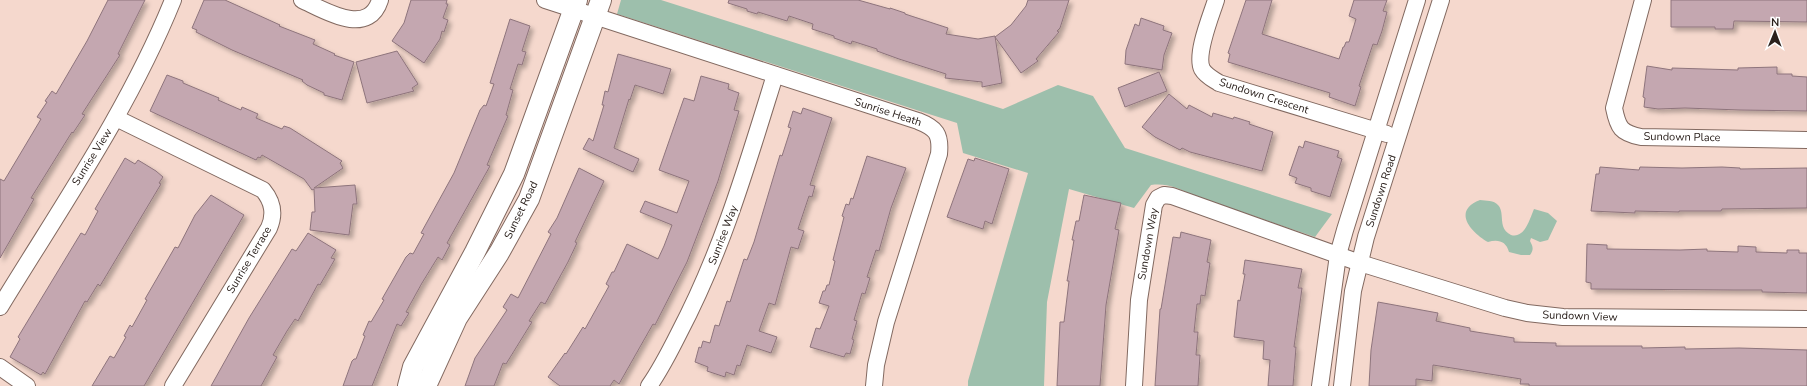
<svg xmlns="http://www.w3.org/2000/svg" width="1807" height="386" font-family="'Nunito Sans',sans-serif">
<defs>
<filter id="shadow"><feDropShadow dx="3.5" dy="3.5" stdDeviation="2" flood-color="#0004"/></filter>
</defs>
<rect width="100%" height="100%" fill="#f5d8cd"/>
<!-- green -->
<g fill="#9dbfac">
<path d="M621,0H661L1003,109L1058,85L1093,96L1125,148L1332,214L1315,237L1192,195C1178,188 1167,183 1151,185L1134,208L1069,189L1047,302L1044,386H968V381L1028,173L963,153L957,123L617,14Z"/>
<path d="M1480,200C1486,201 1494,200 1498,205C1503,210 1501,219 1503,226C1504,230 1507,233 1511,235C1525,239 1530,218 1534,209L1548,213L1557,221L1548,240L1540,242L1531,238L1530,241C1533,247 1534,249 1530,255H1521L1509,252C1506,241 1498,239 1488,242C1472,233 1451,211 1480,200Z"/>
</g>
<!-- building -->
<g fill="#c4a7b0" stroke="#8e747c" filter="url(#shadow)">
<polygon points="108,0 145,0 118,54 120,55 82,114 85,115 73,133 72,132 31,198 34,199 0,258 0,179 4,181 41,119 37,117 47,102 45,101 52,91 56,94 87,41"/>
<polygon points="204,0 225,0 280,25 279,26 315,40 313,44 335,54 334,55 354,62 342,100 324,95 324,93 307,85 302,81 303,80 232,50 196,32 197,30 192,28"/>
<polygon points="411,0 447,0 446,4 448,4 443,18 448,20 444,32 442,31 440,39 424,63 392,41 404,23"/>
<polygon points="729,0 858,0 890,9 890,8 905,13 905,14 948,28 946,34 978,39 995,36 1002,83 982,87 982,82 945,78 946,74 899,59 877,51 877,49 852,41 851,44 834,38 834,36 812,29 813,24 789,16 787,21 758,12 757,14 747,11 747,9 728,3"/>
<polygon points="1028,0 1069,0 1060,28 1057,31 1059,32 1036,59 1038,61 1021,73 995,37 1011,25 1026,6"/>
<polygon points="1246,0 1272,0 1262,34 1339,59 1343,47 1344,47 1346,42 1349,42 1356,19 1349,16 1354,0 1387,0 1383,11 1387,12 1382,31 1377,45 1373,44 1359,86 1361,87 1355,106 1329,97 1330,93 1228,62 1230,54 1228,53"/>
<polygon points="1671,0 1807,0 1807,22 1734,21 1733,29 1715,29 1715,27 1671,27"/>
<polygon points="1141,18 1164,26 1163,30 1172,33 1164,55 1162,70 1125,64 1126,50 1135,24 1139,26"/>
<polygon points="510,19 530,26 522,51 526,52 522,65 518,64 510,89 513,90 506,115 508,116 487,165 490,166 447,243 450,245 442,260 438,257 422,283 406,312 409,313 401,326 397,324 372,386 343,386 352,361 354,359 356,359 365,336 363,335 369,321 371,322 384,300 382,299 406,257 410,253 413,254 424,234 421,233 454,173 480,110 484,105 486,106 494,84 490,83"/>
<polygon points="397,51 418,84 412,88 414,91 367,103 356,62"/>
<polygon points="618,54 671,69 663,94 635,85 630,100 629,99 614,148 639,159 633,172 583,149 589,138 593,141 604,105 602,105 605,91 608,92"/>
<polygon points="1647,66 1672,70 1672,68 1738,70 1738,68 1777,67 1777,74 1792,74 1792,76 1807,77 1807,111 1740,110 1685,108 1658,109 1644,107 1645,98 1643,97"/>
<polygon points="1159,72 1167,91 1125,107 1118,88"/>
<polygon points="167,75 183,81 183,83 219,98 218,100 241,110 242,107 258,114 256,118 282,129 284,126 290,128 342,161 340,163 343,168 314,188 355,185 357,204 353,204 349,235 310,230 312,212 315,212 314,189 312,190 304,179 262,155 260,158 258,157 256,160 150,111"/>
<polygon points="701,76 729,84 728,89 739,93 734,110 739,111 718,181 687,262 655,325 653,324 619,384 614,380 610,386 560,386 548,377 565,353 566,354 583,327 585,329 609,286 606,284 612,272 614,272 627,244 658,259 664,246 672,225 640,212 645,201 677,213 689,181 659,170 684,98 694,101"/>
<polygon points="1169,94 1187,109 1189,105 1212,117 1213,113 1233,119 1234,117 1250,122 1249,124 1273,132 1262,171 1190,152 1182,148 1180,150 1155,137 1142,127"/>
<polygon points="803,108 832,118 810,185 815,186 812,197 809,196 798,229 804,231 798,249 791,247 775,305 769,303 759,331 777,337 771,353 747,345 740,366 737,365 734,375 726,372 725,377 707,371 708,367 695,362 699,347 701,348 703,341 710,343 715,325 719,326 727,301 730,302 744,259 747,260 754,242 780,155 782,156 791,128 788,127 793,111 801,114"/>
<polygon points="1305,141 1339,151 1337,157 1342,159 1330,197 1311,191 1311,188 1295,183 1297,178 1289,175 1299,146 1303,148"/>
<polygon points="867,156 906,168 891,208 879,251 876,250 867,277 870,278 865,294 862,293 854,320 857,321 852,339 854,340 850,354 846,353 844,357 810,347 816,328 820,329 829,306 819,303 823,291 825,291 827,285 829,285 835,261 833,260 844,217 842,216 846,204 849,205 851,198 853,199"/>
<polygon points="125,158 135,164 138,160 156,171 163,177 159,183 161,184 100,286 98,284 87,302 85,301 45,374 43,372 41,375 10,357 20,339 18,337 81,233 85,235 98,211 95,209"/>
<polygon points="975,158 1009,169 992,224 985,221 983,229 947,217 968,159 974,161"/>
<polygon points="1600,167 1639,170 1640,167 1682,168 1722,167 1740,168 1740,169 1807,168 1807,208 1722,209 1721,211 1679,211 1679,212 1635,211 1635,213 1591,211 1596,174 1599,174"/>
<polygon points="579,168 604,181 575,242 577,243 568,262 545,304 541,302 529,321 532,322 506,364 503,363 494,386 465,386 475,358 507,310 503,307 511,294 518,298 533,269 551,234 548,232 557,218"/>
<polygon points="211,195 244,215 144,386 92,386 110,356 114,358 126,337 124,336 130,325 132,327 147,300 145,299 156,280 175,247 178,248 195,215"/>
<polygon points="1084,195 1121,203 1115,229 1119,230 1106,305 1100,386 1057,386 1060,322 1064,322 1069,281 1067,281 1074,240 1072,240 1076,221 1079,221"/>
<polygon points="1181,232 1211,240 1207,262 1210,263 1205,296 1201,295 1200,304 1197,304 1194,332 1198,332 1196,355 1200,355 1198,386 1155,386 1160,309 1161,309 1173,237 1180,238"/>
<polygon points="308,233 336,250 331,258 335,259 320,285 318,284 298,321 295,319 287,331 273,355 277,357 261,386 211,386 249,318 292,249 296,251"/>
<polygon points="1587,244 1607,245 1607,249 1680,250 1707,249 1707,251 1738,252 1738,246 1756,247 1756,252 1787,253 1787,250 1799,250 1799,253 1807,253 1807,293 1762,292 1762,290 1733,290 1591,289 1591,283 1586,282"/>
<polygon points="1245,260 1302,269 1298,288 1302,288 1294,347 1296,347 1293,386 1268,386 1270,360 1263,359 1264,341 1234,337 1238,300 1240,301 1245,274 1243,274"/>
<polygon points="1378,302 1438,313 1436,321 1470,328 1470,331 1514,338 1514,342 1556,343 1556,346 1642,346 1642,348 1685,347 1685,349 1739,348 1807,350 1807,386 1529,386 1529,384 1520,384 1521,379 1433,365 1432,381 1416,379 1416,386 1369,386 1371,350"/>
</g>
<g fill="none" stroke-linecap="round" stroke-linejoin="round">
<!-- minor casing -->
<g stroke="#826960" stroke-width="18">
<g id="minor">
<path d="M302,0C324,10 368,38 380,0"/>
<path d="M545,0L918,121C936,128 941,134 939,154L886,322L876,365L874,386"/>
<path d="M1216,0C1211,16 1195,54 1202,69C1206,76 1213,79 1219,83L1387,134"/>
<path d="M1643,0L1614,108C1618,128 1621,133 1641,137L1807,140"/>
<path d="M116,118L263,190C273,202 275,214 269,228L173,386"/>
<path d="M0,307C61,207 129,109 173,0"/>
<polyline points="0,367 27,386"/>
<path d="M649,386C661,369 670,351 679,333C723,249 747,165 775,75"/>
<polyline points="1134,386 1139,300 1154,205 1158,198 1164,195 1172,196 1360,263 1505,308 1527,313 1563,317 1807,319"/>
<polyline points="1320,386 1338,255 1345,230 1417,0"/>
<polyline points="1342,386 1353,291 1366,237 1441,0"/>
</g>
</g>
<!-- tertiary casing -->
<g stroke="#826960" stroke-width="22">
<g id="tertiary">
<polyline points="408,386 413,367 475,252 514,174 577,0"/>
<polyline points="426,386 457,318 499,253 529,199 601,0"/>
</g>
</g>
<!-- minor -->
<use href="#minor" stroke="#fff" stroke-width="16"/>
<!-- tertiary -->
<use href="#tertiary" stroke="#fff" stroke-width="20"/>
</g>
<g text-anchor="middle" dominant-baseline="central" stroke-width="3.5" stroke-linejoin="round" paint-order="stroke">
<!-- street labels -->
<g font-size="11" fill="#2a201c" stroke="#fff">
<text transform="translate(1264 96) rotate(18)">Sundown Crescent</text>
<text transform="translate(888 112) rotate(18)">Sunrise Heath</text>
<text transform="translate(1682 137) rotate(1)">Sundown Place</text>
<text transform="translate(92 157) rotate(-58)">Sunrise View</text>
<text transform="translate(1381 191) rotate(-72)">Sundown Road</text>
<text transform="translate(521 210) rotate(-64)">Sunset Road</text>
<text transform="translate(723 235) rotate(-69)">Sunrise Way</text>
<text transform="translate(1148 244) rotate(-80)">Sundown Way</text>
<text transform="translate(249 260) rotate(-59)">Sunrise Terrace</text>
<text transform="translate(1580 316) rotate(2)">Sundown View</text>
</g>
</g>
<!-- north arrow -->
<g transform="translate(1775 32) rotate(1)" stroke="#ffffff" stroke-width="3" paint-order="stroke">
<path d="M0-3L7 15L0 10L-7 15Z" fill="#2a201c"/>
<text y="-6" font-size="11" font-weight="bold" text-anchor="middle" fill="#2a201c">N</text>
</g>
</svg>
